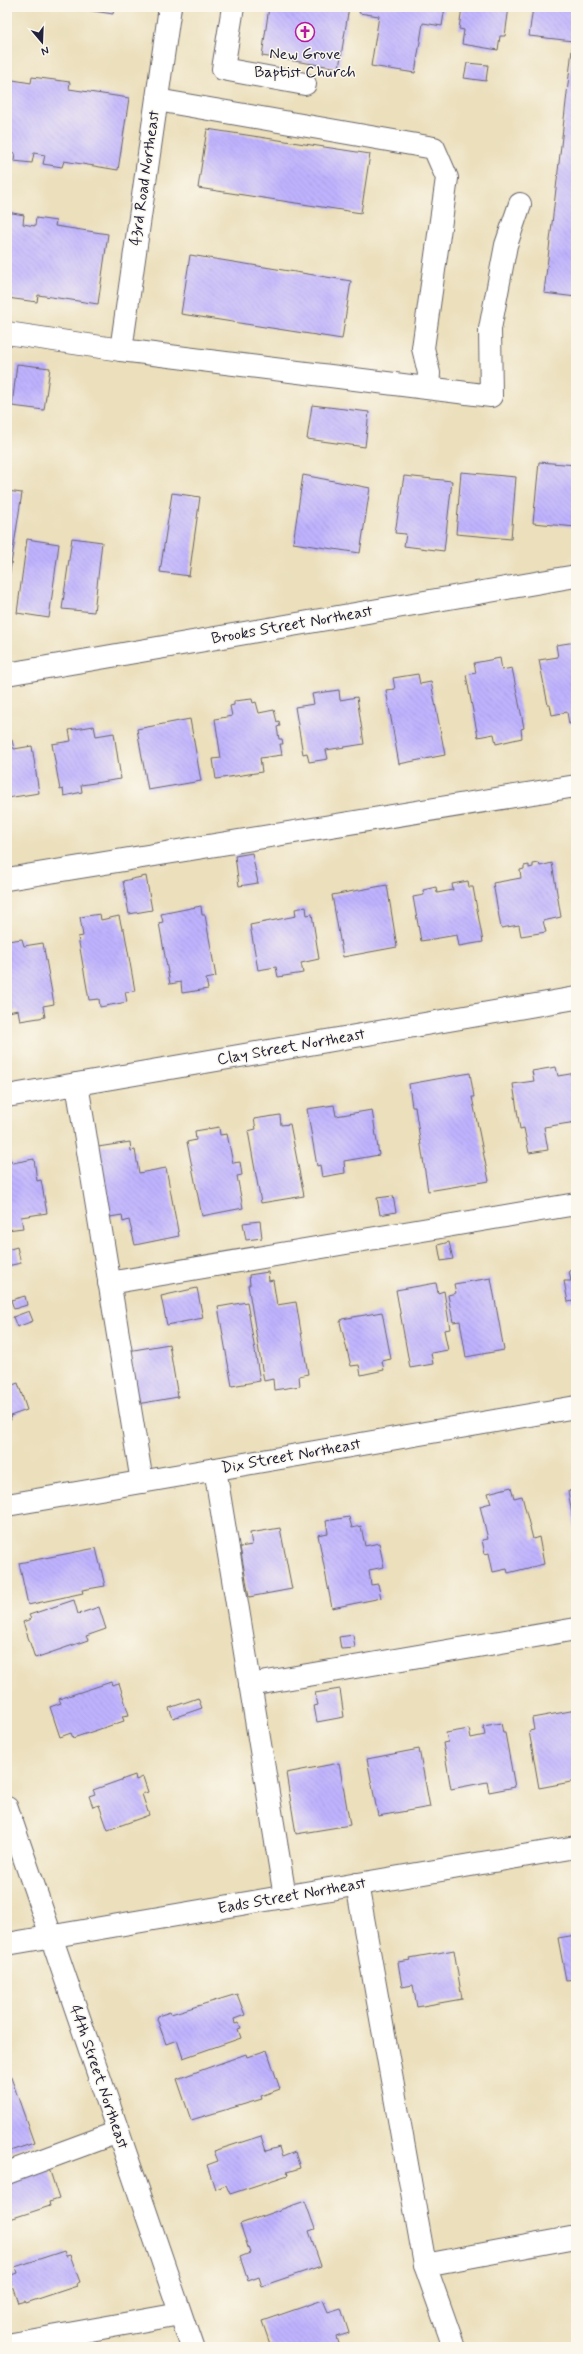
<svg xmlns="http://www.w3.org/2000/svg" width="583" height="2354" font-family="Mynerve,sans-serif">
<defs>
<pattern id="building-back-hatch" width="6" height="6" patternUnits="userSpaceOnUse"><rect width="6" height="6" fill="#bfb2fe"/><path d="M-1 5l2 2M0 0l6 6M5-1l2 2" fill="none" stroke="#a499db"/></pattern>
</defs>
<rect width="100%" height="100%" fill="#fbf7ec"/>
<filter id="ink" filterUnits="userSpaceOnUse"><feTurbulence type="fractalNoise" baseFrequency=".025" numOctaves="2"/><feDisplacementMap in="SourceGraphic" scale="8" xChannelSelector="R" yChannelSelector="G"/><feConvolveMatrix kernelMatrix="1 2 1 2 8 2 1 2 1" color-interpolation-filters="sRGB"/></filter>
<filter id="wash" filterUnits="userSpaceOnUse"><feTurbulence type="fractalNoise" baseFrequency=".012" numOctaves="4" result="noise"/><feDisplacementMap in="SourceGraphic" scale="16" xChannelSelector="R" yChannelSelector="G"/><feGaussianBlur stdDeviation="0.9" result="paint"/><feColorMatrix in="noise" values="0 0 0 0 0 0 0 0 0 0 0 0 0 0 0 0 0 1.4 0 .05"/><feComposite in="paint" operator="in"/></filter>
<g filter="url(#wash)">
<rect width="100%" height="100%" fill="#ebdfbc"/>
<g id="blocks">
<!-- building -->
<g fill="url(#building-back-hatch)">
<polygon points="88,7 114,7 113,14 87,10"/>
<polygon points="269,7 349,7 339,68 262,56"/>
<polygon points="360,7 445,7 442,26 423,23 415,73 371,66 379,16 359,13"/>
<polygon points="462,7 509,7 505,36 500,36 498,50 462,44 464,30 459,29"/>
<polygon points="533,7 576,7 576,297 544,293 573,41 529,36"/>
<polygon points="467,63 488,65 486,81 464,78"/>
<polygon points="32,77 70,82 69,89 129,98 118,170 64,161 62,167 43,164 45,155 34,153 32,163 14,161 15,153 7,152 7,79 31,83"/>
<polygon points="207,129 370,154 361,213 198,188"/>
<polygon points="7,212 24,215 23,224 35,226 36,218 56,221 55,226 108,234 98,304 38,295 37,302 7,298"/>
<polygon points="190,255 351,281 342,339 181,314"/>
<polygon points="17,364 50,368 44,410 12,406"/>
<polygon points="312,405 369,412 365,447 307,439"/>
<polygon points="539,462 576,465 576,527 533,523"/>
<polygon points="461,472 516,477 511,539 456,534"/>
<polygon points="303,475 370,488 360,553 293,543"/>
<polygon points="404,476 452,481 444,551 404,546 406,534 395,533"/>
<polygon points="7,491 22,493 8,584 7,584"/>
<polygon points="172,493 200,497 189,576 160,572"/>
<polygon points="72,538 102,542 94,612 62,609"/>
<polygon points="27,539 59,544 49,618 17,613"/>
<polygon points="576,642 576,722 569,724 567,712 552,715 550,705 548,705 539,660 558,657 556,645"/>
<polygon points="500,658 502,670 512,668 524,728 521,729 522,738 496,744 494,734 478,737 466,675 476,673 474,663"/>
<polygon points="418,674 420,684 431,682 445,755 399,764 386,690 395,689 393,678"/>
<polygon points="339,690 340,700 357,697 364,744 326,750 328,759 309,762 307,753 303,754 295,707 314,704 312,694"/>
<polygon points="252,699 253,703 256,702 259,713 274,710 277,722 279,721 280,726 277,727 279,739 282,739 283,744 280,744 282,755 260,758 262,772 216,779 213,759 221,758 215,719 232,716 230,706 234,705 234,701"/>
<polygon points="190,719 201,781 148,790 137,729"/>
<polygon points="94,726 96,736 114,733 121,779 81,785 82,792 64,796 63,789 60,790 52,744 71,741 69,730"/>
<polygon points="12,740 14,749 32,746 39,793 7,798 7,741"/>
<polygon points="252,853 258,883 239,886 235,856"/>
<polygon points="539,863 540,866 552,863 561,917 543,921 546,932 521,936 519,925 501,928 493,883 521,878 520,870 524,869 524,866 529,865 529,868 533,867 533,864"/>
<polygon points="146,876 152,910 129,914 123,881"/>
<polygon points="468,881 469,887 473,887 483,942 459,946 457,935 421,941 413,897 424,895 423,890 436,887 437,893 453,890 452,884"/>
<polygon points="387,885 397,947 343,957 332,895"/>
<polygon points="201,906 202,915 205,915 216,977 206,979 208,989 182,993 181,982 170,984 159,923 163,922 161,914"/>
<polygon points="306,907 307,915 312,914 319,959 301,963 303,973 278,977 276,967 258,970 250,925 296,916 295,909"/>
<polygon points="100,914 101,920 119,916 122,929 124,929 135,991 125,992 127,1002 100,1007 99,999 89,1000 78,937 83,936 80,917"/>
<polygon points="22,939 24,946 43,943 54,1004 43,1006 45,1017 20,1021 18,1010 8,1012 7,1006 7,941"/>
<polygon points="556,1067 558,1076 576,1073 576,1122 544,1127 548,1150 529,1153 524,1128 520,1129 513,1084 534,1081 532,1071"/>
<polygon points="470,1073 474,1097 472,1097 489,1181 428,1191 415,1107 412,1107 409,1084"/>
<polygon points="334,1105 336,1116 372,1110 379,1155 344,1161 345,1173 322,1177 320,1165 317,1166 307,1109"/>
<polygon points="280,1115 281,1125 290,1124 304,1196 261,1203 248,1131 256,1129 254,1119"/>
<polygon points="219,1127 220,1135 227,1134 233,1163 240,1162 242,1175 237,1176 243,1208 202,1216 187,1142 196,1140 195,1131"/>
<polygon points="130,1142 131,1151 135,1150 139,1173 166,1168 179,1236 135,1245 129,1220 123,1222 122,1215 110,1217 98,1147"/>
<polygon points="34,1159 37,1181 41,1180 47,1213 21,1217 23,1228 7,1230 7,1160 11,1160 12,1163"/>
<polygon points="393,1196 396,1212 380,1215 377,1198"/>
<polygon points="260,1221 262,1238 246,1240 243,1223"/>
<polygon points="449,1242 453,1259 441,1261 438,1245"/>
<polygon points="17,1247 21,1263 7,1266 7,1250"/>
<polygon points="576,1270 576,1316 575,1316 573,1301 568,1302 564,1281 571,1281 569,1271"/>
<polygon points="268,1272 269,1281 273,1280 277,1305 296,1302 308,1374 299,1376 300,1386 274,1390 273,1379 264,1381 248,1285 250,1285 249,1275"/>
<polygon points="491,1278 504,1350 466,1357 460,1321 453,1322 448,1295 456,1293 454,1284"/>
<polygon points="436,1283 438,1293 444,1291 450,1329 444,1330 448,1350 431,1353 433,1364 410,1368 396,1290"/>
<polygon points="197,1288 203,1318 167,1325 161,1296"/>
<polygon points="25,1296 27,1305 14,1309 11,1300"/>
<polygon points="247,1302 260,1381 232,1386 218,1307"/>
<polygon points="29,1311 33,1321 17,1327 13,1317"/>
<polygon points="382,1312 391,1359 382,1361 384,1370 361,1375 359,1365 351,1366 340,1322 342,1319"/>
<polygon points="169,1344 178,1397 137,1404 128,1351"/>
<polygon points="18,1383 27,1410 10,1416 11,1420 7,1421 7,1387"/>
<polygon points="511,1487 514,1498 522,1496 533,1539 539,1537 544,1564 508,1573 507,1569 493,1572 489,1553 485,1554 482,1540 488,1539 480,1506 491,1503 488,1493"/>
<polygon points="576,1490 576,1531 575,1531 568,1491"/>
<polygon points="349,1517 352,1528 361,1526 365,1546 379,1543 384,1567 369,1570 371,1585 378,1584 381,1598 332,1608 318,1535 328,1533 326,1521"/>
<polygon points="280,1528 292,1589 249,1597 240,1547 252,1545 250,1533"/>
<polygon points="96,1548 105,1586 82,1590 83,1593 28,1605 19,1563"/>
<polygon points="74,1600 78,1614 99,1607 106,1629 86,1636 88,1640 35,1658 23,1622 31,1619 29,1615"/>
<polygon points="353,1635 355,1648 341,1649 339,1637"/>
<polygon points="111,1682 112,1685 119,1683 129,1715 122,1716 124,1721 73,1738 71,1733 60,1737 50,1707 61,1703 59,1699"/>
<polygon points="340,1689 344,1717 317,1722 314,1706 318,1705 315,1693"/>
<polygon points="198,1698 202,1708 173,1718 169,1708"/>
<polygon points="576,1710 576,1781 539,1788 529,1731 534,1730 532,1718"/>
<polygon points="501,1723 503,1733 505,1733 515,1787 489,1792 487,1782 451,1789 443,1743 448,1742 446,1733 469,1729 471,1738 485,1735 483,1726"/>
<polygon points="419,1749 430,1807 378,1816 367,1759"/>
<polygon points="339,1763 350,1825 296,1834 286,1773"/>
<polygon points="135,1775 136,1780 143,1777 148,1792 142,1794 149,1815 108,1830 99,1805 93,1807 89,1796 95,1794 93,1790"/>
<polygon points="576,1935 576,1979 566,1980 558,1938"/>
<polygon points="454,1950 462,1999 417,2007 413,1985 402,1987 398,1962 411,1960 410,1958"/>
<polygon points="237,1994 245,2015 234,2019 235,2024 239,2023 241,2028 238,2029 241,2038 183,2058 177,2040 166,2044 157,2019 158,2016 170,2012 171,2014"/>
<polygon points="267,2050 280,2089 261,2096 262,2099 191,2120 177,2079 246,2054 247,2057"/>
<polygon points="7,2066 34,2143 7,2152"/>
<polygon points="261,2136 266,2151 279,2147 282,2157 295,2152 300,2168 287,2172 288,2175 230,2194 226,2185 215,2189 207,2165 218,2161 214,2151"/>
<polygon points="49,2168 59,2199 49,2202 50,2206 7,2220 7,2178"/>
<polygon points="305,2201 315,2229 309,2231 321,2266 262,2286 259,2277 248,2281 240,2257 250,2253 240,2224"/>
<polygon points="64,2251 66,2256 70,2255 80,2282 76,2284 77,2286 26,2303 25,2301 18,2303 9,2276 17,2273 15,2267"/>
<polygon points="323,2300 328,2312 341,2308 349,2333 337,2337 340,2347 271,2347 262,2321"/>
</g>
</g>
</g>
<g filter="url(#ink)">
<use href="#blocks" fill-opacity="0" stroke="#686468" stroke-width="1"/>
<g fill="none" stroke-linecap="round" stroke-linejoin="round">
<!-- minor casing -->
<g stroke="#686468" stroke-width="24">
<g id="minor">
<polyline points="233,7 223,69 305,84"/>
<polyline points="157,100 434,148 447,178 423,348 429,373 428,388"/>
<polyline points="7,333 121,350 491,396 490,329 506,245 520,204"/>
<polyline points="121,350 170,7"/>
<polyline points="7,674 576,576"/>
<polyline points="7,879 576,786"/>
<polyline points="77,1084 142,1482"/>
<polyline points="7,1096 576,998"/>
<polyline points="109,1283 576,1204"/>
<polyline points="215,1469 285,1897"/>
<polyline points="7,1505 576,1407"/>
<polyline points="250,1685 576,1629"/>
<polyline points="7,1808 192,2347"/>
<polyline points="357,1884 425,2265 454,2347"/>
<polyline points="7,1944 576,1847"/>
<polyline points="7,2173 118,2132"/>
<polyline points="425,2265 576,2237"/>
<polyline points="7,2345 180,2314"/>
</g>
</g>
<!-- minor -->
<use href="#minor" stroke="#fff" stroke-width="22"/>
</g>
</g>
<!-- icons -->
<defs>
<g id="church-ring" transform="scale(1)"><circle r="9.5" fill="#fbf7ec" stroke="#b5179e" stroke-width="1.5"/><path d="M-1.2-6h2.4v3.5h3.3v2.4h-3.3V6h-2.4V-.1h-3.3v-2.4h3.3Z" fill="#b5179e"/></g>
</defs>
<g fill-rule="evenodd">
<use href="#church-ring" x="305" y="32"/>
</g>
<g text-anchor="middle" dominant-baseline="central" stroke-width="3" stroke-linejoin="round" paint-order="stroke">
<!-- poi labels -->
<g font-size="16" fill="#22223b" stroke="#fbf7ec">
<text x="305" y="54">New Grove<tspan x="305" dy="18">Baptist Church</tspan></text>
</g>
<!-- street labels -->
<g font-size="16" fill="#22223b" stroke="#fbf7ec">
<text transform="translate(145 178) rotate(-82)">43rd Road Northeast</text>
<text transform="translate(292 625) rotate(-10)">Brooks Street Northeast</text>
<text transform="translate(291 1047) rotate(-10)">Clay Street Northeast</text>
<text transform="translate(291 1456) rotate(-10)">Dix Street Northeast</text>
<text transform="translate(292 1896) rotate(-10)">Eads Street Northeast</text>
<text transform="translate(99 2077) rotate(71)">44th Street Northeast</text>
</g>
</g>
<!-- margin -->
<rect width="583" height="2354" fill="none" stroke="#fbf7ec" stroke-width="24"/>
<!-- north arrow -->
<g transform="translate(42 42) rotate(161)" stroke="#fbf7ec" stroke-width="3" paint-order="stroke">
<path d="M0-3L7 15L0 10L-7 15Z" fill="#22223b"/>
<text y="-6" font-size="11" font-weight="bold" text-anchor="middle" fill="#22223b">N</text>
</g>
</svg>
